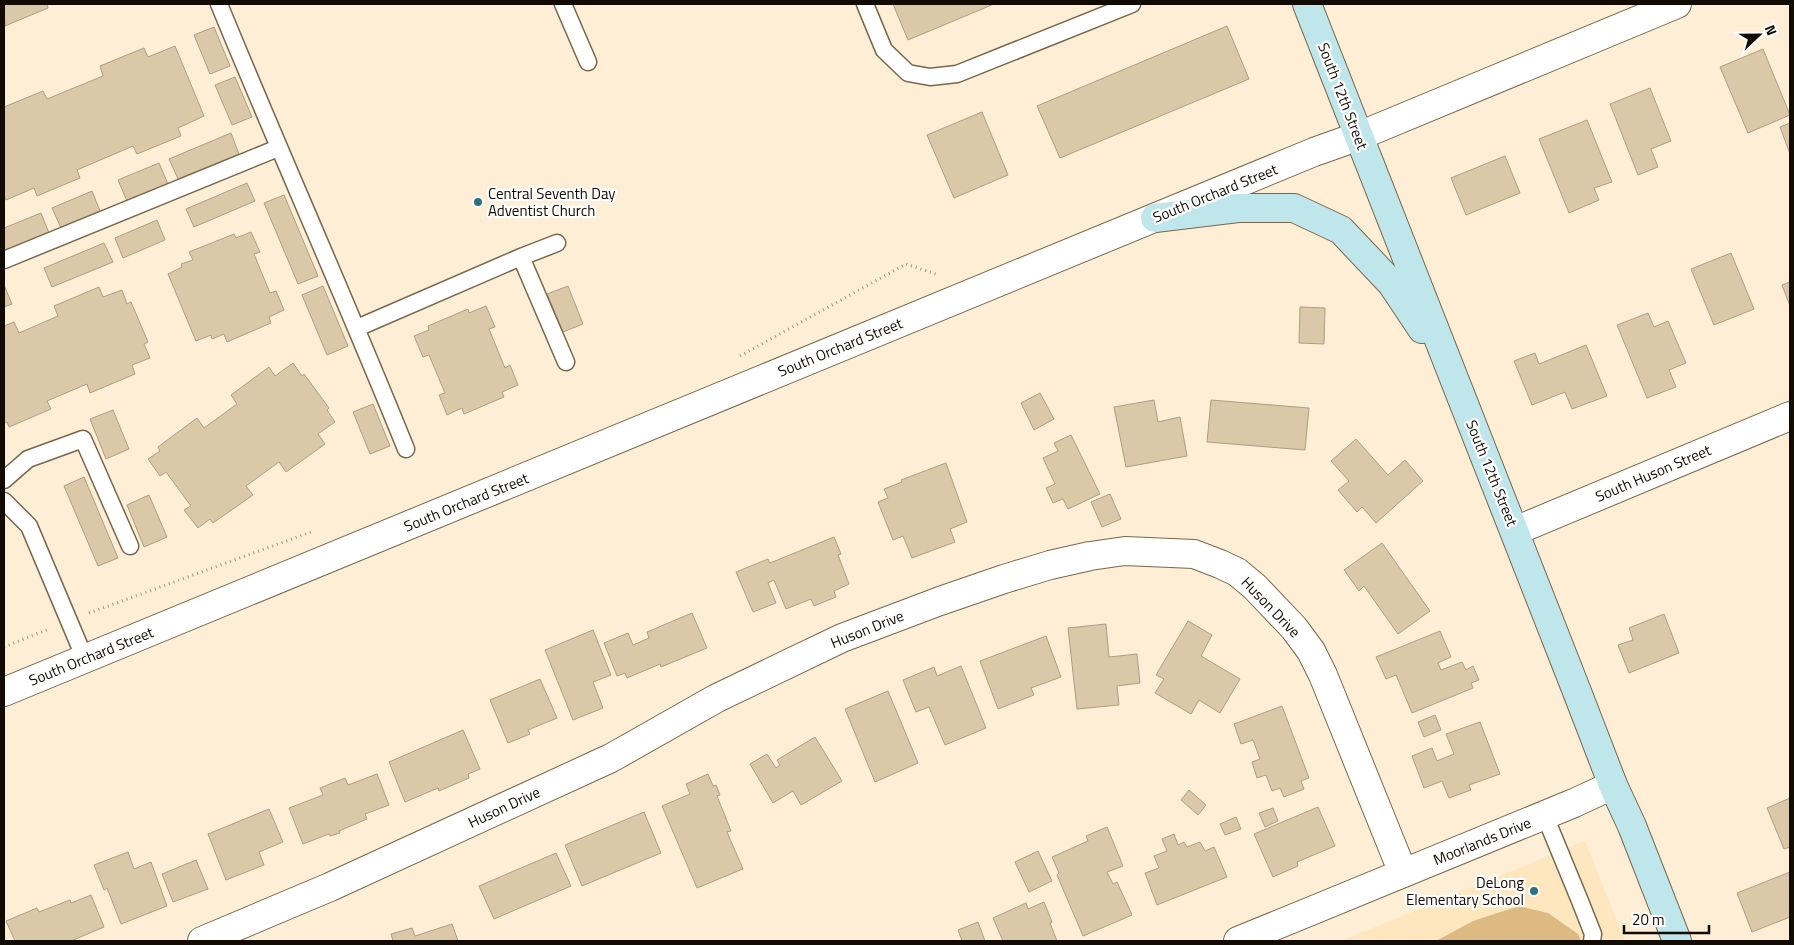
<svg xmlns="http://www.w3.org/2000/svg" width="1794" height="945" font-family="'Titillium Web',sans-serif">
<rect width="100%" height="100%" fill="#feeed5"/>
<!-- built -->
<polygon fill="#fee6bf" points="1585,841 1625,941 1341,941"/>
<!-- green -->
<polygon fill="#dcba81" points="1519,906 1548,913 1578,934 1581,941 1436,941 1473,921"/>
<!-- building -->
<g fill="#dbc8a9" stroke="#af9d7f">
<polygon points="4,4 47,4 48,8 5,26"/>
<polygon points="893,4 994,4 908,40"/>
<polygon points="1227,26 1249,79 1060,158 1037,106"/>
<polygon points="214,27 230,66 210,74 194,35"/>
<polygon points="175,46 204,116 178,128 181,136 137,154 133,146 77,170 80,178 37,196 34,188 6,200 4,195 4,107 43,91 47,99 103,76 100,66 144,48 148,57"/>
<polygon points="1763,49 1790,115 1748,133 1720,67"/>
<polygon points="235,77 252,117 232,125 215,85"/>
<polygon points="1650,88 1671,141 1651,149 1658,167 1638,175 1610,104"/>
<polygon points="982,112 1008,175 954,198 927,135"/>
<polygon points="1587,120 1612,182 1594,188 1599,200 1569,213 1539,139"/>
<polygon points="1790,123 1790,154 1780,127"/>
<polygon points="231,133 239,154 178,179 169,159"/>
<polygon points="1505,156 1520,193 1466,215 1451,178"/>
<polygon points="159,163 168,184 127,201 118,180"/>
<polygon points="247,183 255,201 194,227 186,209"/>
<polygon points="92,191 100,211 61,228 52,208"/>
<polygon points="284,195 318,276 298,284 264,203"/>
<polygon points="41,213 49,233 4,253 4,228"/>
<polygon points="157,220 165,240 123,258 115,238"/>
<polygon points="251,232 260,252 254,254 270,293 276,291 284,310 269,317 271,323 227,342 224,334 212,339 211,335 196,341 168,274 182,267 181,264 193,260 189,252 234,234 236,238"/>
<polygon points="104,243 113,262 52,287 44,268"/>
<polygon points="1731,253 1754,309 1714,325 1691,269"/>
<polygon points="1790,282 1790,306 1782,285"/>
<polygon points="4,285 12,304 4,307"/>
<polygon points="323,286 348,346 327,355 302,295"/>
<polygon points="568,286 583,324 563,332 547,294"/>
<polygon points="99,287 103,297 122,290 127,304 131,302 148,342 144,344 150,358 132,365 135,374 90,393 87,384 47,401 51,409 9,427 7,422 4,424 4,326 14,322 19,333 58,316 54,306"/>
<polygon points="486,306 495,327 489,329 505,368 510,365 518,385 502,392 504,397 464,414 462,408 447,415 439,395 445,393 429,355 423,357 414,336 429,330 428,326 468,309 469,313"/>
<polygon points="1300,307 1325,308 1324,344 1299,343"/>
<polygon points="1648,313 1654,327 1668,321 1686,363 1669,370 1676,387 1647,398 1617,325"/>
<polygon points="1586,345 1607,396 1572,409 1565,392 1532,405 1514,361 1535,353 1539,364"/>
<polygon points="293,363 302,376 304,374 329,408 327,410 335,422 318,434 325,444 286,472 279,462 246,486 253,495 213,523 210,519 198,528 184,510 191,506 166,472 160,476 148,459 160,451 158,447 197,418 204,428 237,404 231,395 269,367 275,376"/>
<polygon points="1040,393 1054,419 1034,430 1021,403"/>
<polygon points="1154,400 1158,422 1180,417 1187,456 1126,467 1114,407"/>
<polygon points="1211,400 1309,408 1305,450 1207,442"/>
<polygon points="373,404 390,446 370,454 353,412"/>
<polygon points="113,410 129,449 106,459 90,419"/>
<polygon points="1071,435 1100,494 1068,509 1063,499 1053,503 1046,488 1055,484 1043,458 1058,451 1054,443"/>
<polygon points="1356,439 1388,475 1405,460 1423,481 1376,523 1362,507 1357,512 1338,490 1349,481 1331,461"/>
<polygon points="946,463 967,522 950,529 955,542 912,558 903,536 893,540 878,502 888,498 884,489 902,482 901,480"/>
<polygon points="84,477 118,558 98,566 64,486"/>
<polygon points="1110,494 1121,519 1102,527 1091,502"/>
<polygon points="149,495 167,537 144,547 127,505"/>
<polygon points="834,537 841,554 838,555 849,584 834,591 836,597 814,606 811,599 786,609 774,580 768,583 776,603 753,612 736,572 768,559 770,563"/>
<polygon points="1382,543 1430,611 1398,634 1364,586 1359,591 1344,570"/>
<polygon points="692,613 707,648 661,667 660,664 627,678 625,673 617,676 604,643 628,633 633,645 649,638 647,632"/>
<polygon points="1664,614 1679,653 1629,673 1618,645 1633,640 1629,628"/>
<polygon points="1188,621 1212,635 1201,656 1240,679 1220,713 1199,700 1191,714 1155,693 1164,679 1156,675"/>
<polygon points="1106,624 1109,657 1137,654 1140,683 1117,686 1119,705 1077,709 1068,628"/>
<polygon points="593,630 611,675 593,682 603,708 573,720 545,650"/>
<polygon points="1440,631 1451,657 1438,663 1441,670 1462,662 1466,670 1473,666 1479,680 1471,683 1473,688 1412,713 1396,675 1386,679 1376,657"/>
<polygon points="1046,636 1061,677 1031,688 1034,695 998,709 980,661"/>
<polygon points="961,666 986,728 945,745 929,707 916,712 903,680 934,667 937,676"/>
<polygon points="540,679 557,718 528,730 530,734 508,743 490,700"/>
<polygon points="888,691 918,763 875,782 845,709"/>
<polygon points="1282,706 1309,778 1301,781 1304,789 1284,797 1280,788 1272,791 1266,775 1257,778 1252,762 1260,759 1253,740 1241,744 1234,724"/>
<polygon points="1435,715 1441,730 1424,737 1418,722"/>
<polygon points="1480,722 1500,774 1469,785 1471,790 1449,798 1442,781 1424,788 1412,756 1432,748 1437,761 1454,754 1446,734"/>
<polygon points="463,730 480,769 468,774 469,778 439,791 438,788 405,802 389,762"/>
<polygon points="815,737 842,781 801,805 793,791 773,803 750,764 767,754 776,768 780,765 777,760"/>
<polygon points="377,774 389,805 365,814 367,819 339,831 340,833 330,836 329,834 303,844 289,808 323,795 320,788 345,778 348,785"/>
<polygon points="708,774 713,786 716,785 720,795 717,796 731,831 727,832 743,869 697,888 662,806 690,794 686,784"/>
<polygon points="1189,790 1206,805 1198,815 1181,800"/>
<polygon points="1790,798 1790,847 1784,849 1767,808"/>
<polygon points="1318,807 1335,846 1297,862 1298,866 1273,877 1254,834"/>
<polygon points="1273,808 1278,821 1265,827 1259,813"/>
<polygon points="269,809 283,842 259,852 264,865 226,880 208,834"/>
<polygon points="644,812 661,853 582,886 565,845"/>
<polygon points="1236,817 1241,829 1225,835 1220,824"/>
<polygon points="1107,827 1123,866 1107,872 1113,884 1117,882 1132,915 1083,936 1057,875 1059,873 1052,857 1088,841 1086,836"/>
<polygon points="1174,834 1178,845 1184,842 1187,847 1200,842 1205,851 1214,847 1227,877 1157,905 1145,873 1159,868 1154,856 1167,851 1162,839"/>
<polygon points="1038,851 1052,881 1029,892 1015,862"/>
<polygon points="128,852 134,869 151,862 167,906 121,924 107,888 104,890 94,865"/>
<polygon points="556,853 571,886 494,919 479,886"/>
<polygon points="196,860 208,889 173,902 162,874"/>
<polygon points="1790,872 1790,917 1752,932 1737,893"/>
<polygon points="91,895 104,927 71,941 15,941 6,921 37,908 39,912 70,900 71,903"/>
<polygon points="1044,902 1052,922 1050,923 1057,941 1003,941 993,918 1026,903 1028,909"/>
<polygon points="978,922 985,941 962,941 958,930"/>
<polygon points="452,924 458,941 393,941 391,934 412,928 415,936"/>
</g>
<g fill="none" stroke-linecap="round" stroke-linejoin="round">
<!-- service casing -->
<g stroke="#78674b" stroke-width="19">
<g id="service">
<path d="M219,4C280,153 346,300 406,449"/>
<polyline points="563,4 588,62"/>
<polyline points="865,4 884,50 908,73 930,77 957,74 1132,4"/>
<polyline points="521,257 566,362"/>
<polyline points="4,260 278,148"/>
<polyline points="357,328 521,257 557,243"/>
<polyline points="4,480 28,459 83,439 130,546"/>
<polyline points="4,501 29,526 85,659"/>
<polyline points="1545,816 1580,901 1593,934 1592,941"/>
</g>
</g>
<!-- minor casing -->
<g stroke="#78674b" stroke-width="30">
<g id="minor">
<polyline points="1515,531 1790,416"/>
<polyline points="202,941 330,887 611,758 717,698 842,638 940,601 1004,579 1050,565 1090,556 1125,551 1194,554 1220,564 1237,572 1255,587 1294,628 1311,651 1323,675 1403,873"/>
<polyline points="1238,941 1574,803 1613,785"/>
</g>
</g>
<!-- tertiary casing -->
<g stroke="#78674b" stroke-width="30">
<polyline id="tertiary" points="4,692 1314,152 1359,136 1677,4"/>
</g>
<!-- secondary casing -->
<g stroke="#78674b" stroke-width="30">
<g id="secondary">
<path d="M1307,4C1408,265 1513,524 1613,785L1632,826L1677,941"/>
<polyline points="1155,218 1238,208 1294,208 1341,230 1392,284 1422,329"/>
</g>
</g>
<!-- path -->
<g stroke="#a09481" stroke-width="3" stroke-dasharray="1 4" stroke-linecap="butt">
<polyline points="740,356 906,264 939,275"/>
<polyline points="89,613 311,532"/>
<polyline points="4,647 49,629"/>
</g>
<!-- service -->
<use href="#service" stroke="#fff" stroke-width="16"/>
<!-- minor -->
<use href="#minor" stroke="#fff" stroke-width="28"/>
<!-- tertiary -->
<use href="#tertiary" stroke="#fff" stroke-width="28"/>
<!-- secondary -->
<use href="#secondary" stroke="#bee6eb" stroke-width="28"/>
</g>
<!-- markers -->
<g fill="#2a737d" stroke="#fdfefd" stroke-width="2">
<circle cx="478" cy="202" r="5"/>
<circle cx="1534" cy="891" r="5"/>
</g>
<g text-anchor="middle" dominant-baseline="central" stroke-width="4.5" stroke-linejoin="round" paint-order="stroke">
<!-- street labels -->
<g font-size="15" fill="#110b03" stroke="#fdfefd">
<text transform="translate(1343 96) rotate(69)">South 12th Street</text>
<text transform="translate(1215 193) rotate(-22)">South Orchard Street</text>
<text transform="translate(840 347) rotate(-22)">South Orchard Street</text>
<text transform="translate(1492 473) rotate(68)">South 12th Street</text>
<text transform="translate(1653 473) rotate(-23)">South Huson Street</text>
<text transform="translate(466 502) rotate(-22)">South Orchard Street</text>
<text transform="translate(1271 607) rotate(46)">Huson Drive</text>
<text transform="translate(867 629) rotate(-22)">Huson Drive</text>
<text transform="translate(91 656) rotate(-22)">South Orchard Street</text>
<text transform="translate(504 807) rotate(-25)">Huson Drive</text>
<text transform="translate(1482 841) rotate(-22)">Moorlands Drive</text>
</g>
<!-- poi labels -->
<g font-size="15" fill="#110b03" stroke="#fdfefd" text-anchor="start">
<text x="488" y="193">Central Seventh Day<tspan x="488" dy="17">Adventist Church</tspan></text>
<text x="1524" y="882" text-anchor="end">DeLong<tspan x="1524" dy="17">Elementary School</tspan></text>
</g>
</g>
<!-- border -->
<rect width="1794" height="945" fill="none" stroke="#110b03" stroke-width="10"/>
<!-- north arrow -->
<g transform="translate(1759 35) rotate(68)" stroke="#fdfefd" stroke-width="4" paint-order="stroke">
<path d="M0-4L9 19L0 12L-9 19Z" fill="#110b03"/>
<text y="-8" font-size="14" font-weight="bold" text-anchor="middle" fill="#110b03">N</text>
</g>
<!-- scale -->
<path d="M1624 925v8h85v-8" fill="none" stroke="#110b03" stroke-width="2.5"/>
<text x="1632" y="925" font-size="15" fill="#110b03" stroke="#fdfefd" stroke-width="4" paint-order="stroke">20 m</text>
</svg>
